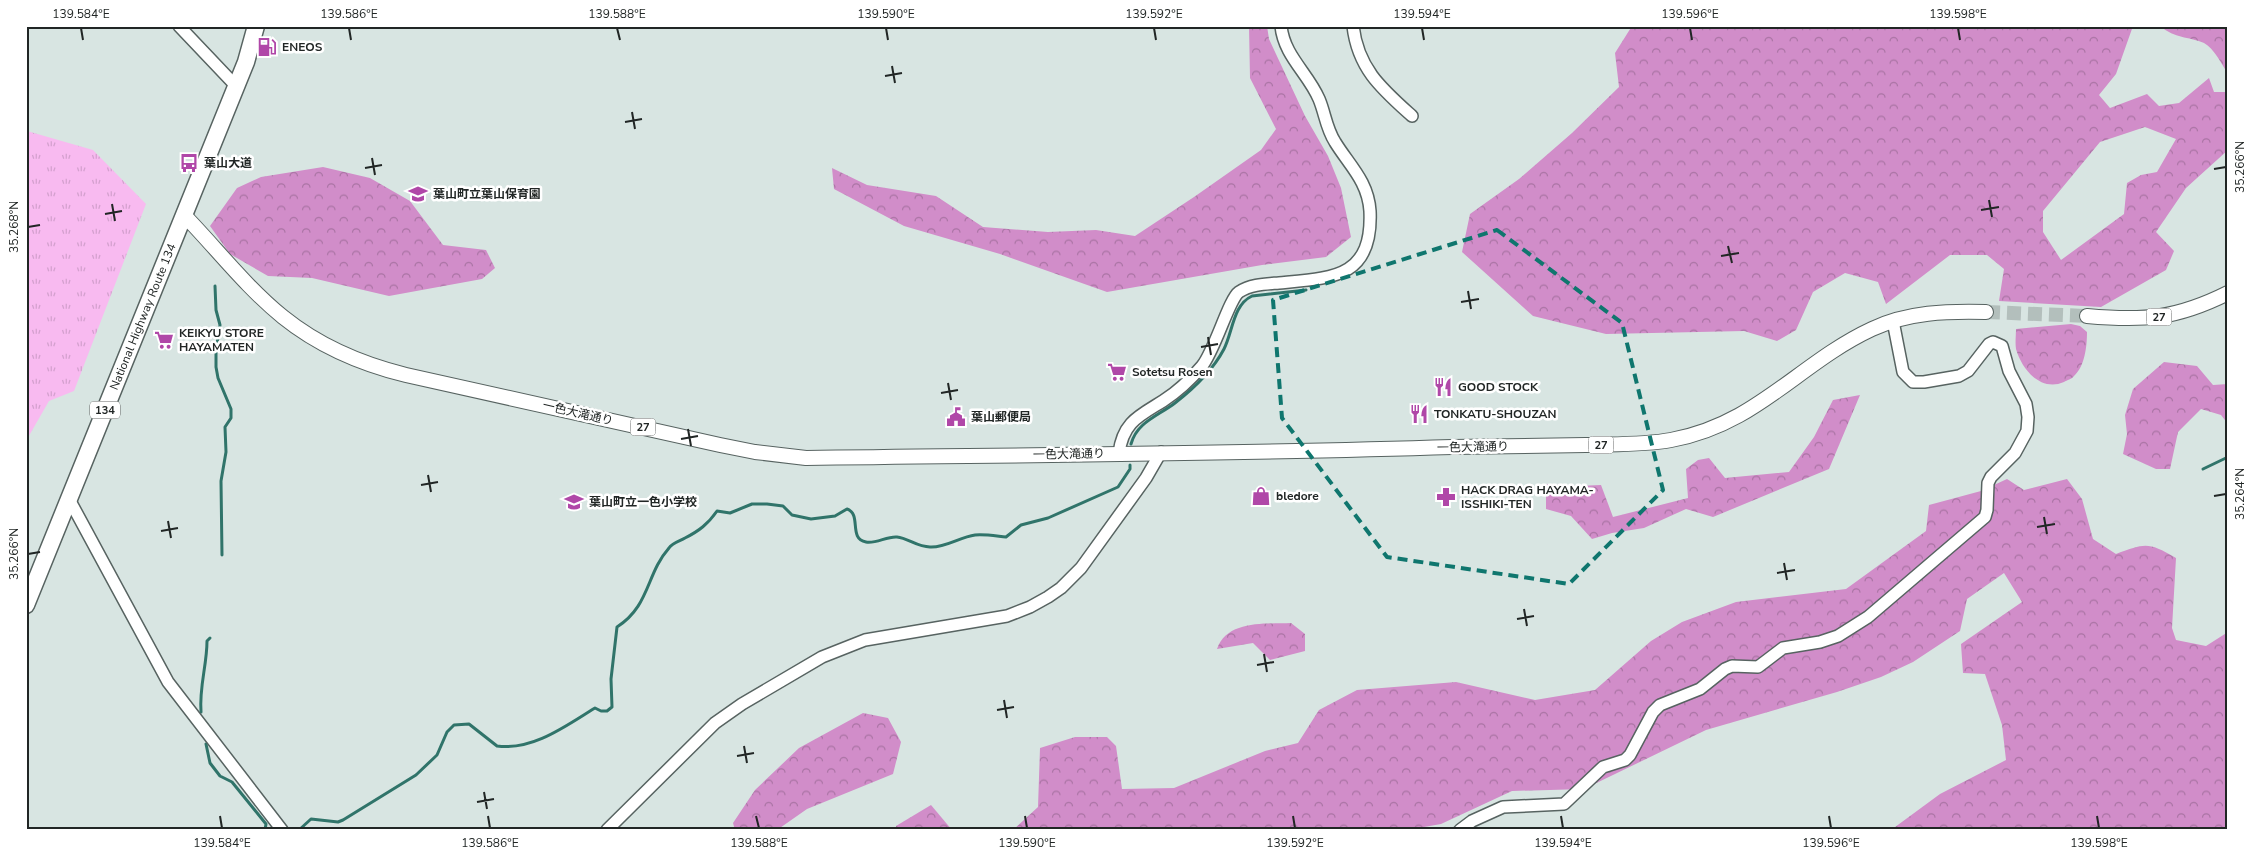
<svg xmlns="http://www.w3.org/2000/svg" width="2254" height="856" font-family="'Nunito Sans','Noto Sans JP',sans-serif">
<defs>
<pattern id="forest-crowns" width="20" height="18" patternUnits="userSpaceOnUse" patternTransform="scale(1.25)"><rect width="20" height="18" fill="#d18dc9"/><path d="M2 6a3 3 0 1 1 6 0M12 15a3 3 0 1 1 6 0" fill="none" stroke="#a973a3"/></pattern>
<pattern id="park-tufts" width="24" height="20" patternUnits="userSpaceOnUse" patternTransform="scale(1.25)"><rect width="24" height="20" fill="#f8baf0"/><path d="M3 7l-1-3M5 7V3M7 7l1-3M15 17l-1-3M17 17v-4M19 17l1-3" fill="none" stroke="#d4a0ce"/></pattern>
</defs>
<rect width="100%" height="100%" fill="#d8e5e2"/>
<!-- forest -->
<g fill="url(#forest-crowns)" fill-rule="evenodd">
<polygon points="1249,26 1267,26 1269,39 1305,116 1328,156 1341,188 1351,237 1326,257 1262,265 1107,292 1000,254 904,226 834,189 832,168 867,185 936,196 983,227 1048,232 1096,230 1135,236 1194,197 1261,150 1276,129 1250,78"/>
<path d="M1632,26H2133L2116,74L2099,95L2110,108L2147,94L2159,106L2179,103L2209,78L2214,92H2228V150L2186,188L2156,232L2174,251L2166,270L2101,307L1999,301L2004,269L1987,255H1950L1886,304L1878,282L1845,273L1813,292L1796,330L1777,341L1744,331L1606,334L1533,316L1462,252L1470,214L1519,179L1572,133L1619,87L1615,53ZM2145,127L2176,139L2157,172L2141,175L2127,183L2124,214L2061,260L2043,232V211L2100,142Z"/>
<path d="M2160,26H2228V74C2222,65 2214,48 2204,43C2187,36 2176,39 2160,26Z"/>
<polygon points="323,167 370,178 410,201 443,245 486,250 495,268 482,279 389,296 312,278 268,276 230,254 210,226 237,188 261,177"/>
<path d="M2071,324L2080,326L2087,332C2087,346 2085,366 2074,376C2072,379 2067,380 2064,382C2041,392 2022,370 2016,349C2015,343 2016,335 2016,329Z"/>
<polygon points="2164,362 2197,366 2213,385 2228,384 2228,424 2221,415 2201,409 2178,432 2170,469 2156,469 2123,454 2127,434 2125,415 2133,389"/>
<polygon points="1860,395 1829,469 1713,517 1686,509 1644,528 1612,533 1592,539 1571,516 1546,509 1546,484 1577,486 1601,485 1613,517 1688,498 1686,469 1698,460 1709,458 1725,478 1789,472 1814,437 1833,400"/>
<path d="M2007,479L2024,490L2067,479L2082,499L2093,539L2116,554C2146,543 2148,542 2176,558L2172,628L2176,640L2206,646L2228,632V830H1891L1940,794L2006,760L2002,725L1985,674L1963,673L1961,644L2022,602L2004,573L1967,599L1960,631L1913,662L1881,677L1837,692L1706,730L1584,789L1512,791L1441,824L1407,830H1013L1038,807L1040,748L1075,737H1107L1116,746L1122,789L1174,788L1265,751L1298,743L1319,710L1357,690L1456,682L1535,700L1595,690L1651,641L1682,622L1736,602L1846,589L1926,531L1929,505L1981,491Z"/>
<path d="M1291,623L1305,634V651L1270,660L1253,643L1217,649C1227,620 1266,624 1291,623Z"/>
<polygon points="863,713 888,718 901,742 893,774 807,809 777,830 735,830 733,823 755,790 799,748"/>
<polygon points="931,805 952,830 896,830 896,826"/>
</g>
<!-- park -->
<polygon fill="url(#park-tufts)" points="27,131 93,150 146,204 74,391 49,401 26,441"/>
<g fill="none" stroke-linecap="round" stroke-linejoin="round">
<!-- stream -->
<g stroke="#30746a" stroke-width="3">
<polyline points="215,286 216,310 220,325 216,350 216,367 218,378 231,409 231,418 225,427 226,452 221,481 222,555"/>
<path d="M1131,444C1137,422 1158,416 1175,403C1193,389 1213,370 1224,349C1233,331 1233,305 1252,296L1306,290"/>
<polyline points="2203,469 2228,457"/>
<path d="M201,712C199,687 207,665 207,641L210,638"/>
<polyline points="206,744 210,763 220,776 232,782 266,824 265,830"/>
<path d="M299,830L311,819L338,822L343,820L416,775L437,755L447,732L454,725L469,724L497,746C533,751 567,725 595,708L601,711H607L612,707L611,679L617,627C650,606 646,574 669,548C672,543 680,541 685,538C699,531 708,524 717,511L730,513L752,504H767L783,506L792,515L811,519L835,516L847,509C862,514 848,539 866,542C876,544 887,536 897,537C908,538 917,547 930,547C945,548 960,537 975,535C984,534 996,536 1006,537L1021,525L1048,518L1118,487L1130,469V465"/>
</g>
<!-- major-tunnel -->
<polyline stroke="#b3bfbc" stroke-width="14" stroke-dasharray="14 7" stroke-linecap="butt" points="1986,312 2087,316"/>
<!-- minor casing -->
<g stroke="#576361" stroke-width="14">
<g id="minor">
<polyline points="179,26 236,86"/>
<path d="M1353,26C1358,69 1382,89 1412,116"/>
<path d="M1119,453C1123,422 1139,416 1163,401C1177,392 1191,379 1202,366C1215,350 1229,299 1239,292C1251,284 1266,284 1279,283C1333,278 1373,278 1370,211C1368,181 1349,165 1335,142C1326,128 1325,113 1319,99C1308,73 1284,56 1281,26"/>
<polyline points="69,499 168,682 282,830"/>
<polyline points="607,830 715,723 742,704 822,657 865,640 1007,616 1030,607 1048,597 1061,588 1081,568 1146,478 1161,452"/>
<polyline points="1460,830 1472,821 1503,807 1564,804 1603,767 1625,760 1630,755 1653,712 1660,705 1700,689 1725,669 1732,666 1758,667 1783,648 1820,642 1838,636 1868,617 1985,517 1987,510 1988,483 1991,477 2015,453 2027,431 2028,417 2026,404 2009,371 2002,346 1993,342 1989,344 1968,371 1959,376 1924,382 1913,382 1903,372 1893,321"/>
</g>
</g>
<!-- major casing -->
<g stroke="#576361" stroke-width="16">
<g id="major">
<path d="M184,215C217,249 246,287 283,317C319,346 361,364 406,375L720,445L755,452L806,458C1021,455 1237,454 1452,447C1497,446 1542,446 1586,445C1614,444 1644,445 1671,440C1756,425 1799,363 1872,329C1908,312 1947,311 1986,312"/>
<path d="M2087,316C2144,321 2176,319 2228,293"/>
</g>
</g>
<!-- highway casing -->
<g stroke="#576361" stroke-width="19">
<g id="highway">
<path id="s1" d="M26,605L246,62L256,26"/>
</g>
</g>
<!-- minor -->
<use href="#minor" stroke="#fff" stroke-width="11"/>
<!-- major -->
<use href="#major" stroke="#fff" stroke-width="14"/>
<!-- highway -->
<use href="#highway" stroke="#fff" stroke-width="16"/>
</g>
<!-- marked area -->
<path fill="none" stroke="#0f766e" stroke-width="4" stroke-dasharray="10 6" stroke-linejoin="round" d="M1497,230L1622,323L1663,490L1569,584L1387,557L1282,418L1273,300Z"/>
<!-- ticks -->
<path fill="none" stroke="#212625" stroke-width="2" d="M81,28L83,40M349,28L351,40M617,28L620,40M886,28L888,40M1154,28L1156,40M1422,28L1424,40M1690,28L1692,40M1958,28L1960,40M892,66L895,83M885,76L902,73M632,112L635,129M625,122L642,119M372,158L375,175M365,168L382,165M2214,169L2226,167M1989,200L1992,217M112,204L115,221M1981,210L1999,207M105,214L122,211M28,227L40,225M1728,246L1732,263M1721,256L1739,253M1468,291L1471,309M1461,302L1479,299M1208,337L1211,355M1201,347L1218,344M948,383L951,400M941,393L958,390M688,429L691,446M681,439L698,436M428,475L431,492M421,485L438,482M2214,496L2226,494M2044,517L2047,534M168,521L171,538M2037,527L2055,524M161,531L178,528M28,554L40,552M1784,563L1787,580M1777,573L1795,570M1524,609L1527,626M1517,619L1534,616M1264,654L1267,672M1257,665L1274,662M1004,700L1007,718M997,710L1014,707M744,746L747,763M737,756L754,753M484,792L487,809M477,802L494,799M220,816L222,828M488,816L490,828M756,816L759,828M1025,816L1027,828M1293,816L1295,828M1561,816L1563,828M1829,816L1831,828M2097,816L2099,828"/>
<!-- icons -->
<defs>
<g id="fuel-bare" transform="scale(1.5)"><path d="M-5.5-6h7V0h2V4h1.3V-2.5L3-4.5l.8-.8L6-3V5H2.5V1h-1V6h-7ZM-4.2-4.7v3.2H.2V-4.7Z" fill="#b047a8" stroke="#fff" stroke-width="2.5" paint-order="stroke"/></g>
<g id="bus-bare" transform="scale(1.5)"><path d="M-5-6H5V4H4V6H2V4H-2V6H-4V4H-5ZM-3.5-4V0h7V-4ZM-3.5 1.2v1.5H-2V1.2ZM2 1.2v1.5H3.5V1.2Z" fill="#b047a8" stroke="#fff" stroke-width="2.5" paint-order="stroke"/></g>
<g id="school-bare" transform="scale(1.5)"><path d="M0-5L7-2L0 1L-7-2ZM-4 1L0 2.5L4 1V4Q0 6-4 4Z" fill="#b047a8" stroke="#fff" stroke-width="2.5" paint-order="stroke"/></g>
<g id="supermarket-bare" transform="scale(1.5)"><path d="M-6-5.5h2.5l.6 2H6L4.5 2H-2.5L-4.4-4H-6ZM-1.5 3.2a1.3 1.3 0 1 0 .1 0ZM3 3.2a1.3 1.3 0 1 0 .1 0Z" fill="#b047a8" stroke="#fff" stroke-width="2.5" paint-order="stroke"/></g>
<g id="restaurant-bare" transform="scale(1.5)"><path d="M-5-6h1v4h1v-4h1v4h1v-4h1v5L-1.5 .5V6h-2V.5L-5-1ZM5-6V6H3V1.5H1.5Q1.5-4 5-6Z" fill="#b047a8" stroke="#fff" stroke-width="2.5" paint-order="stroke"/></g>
<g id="civic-bare" transform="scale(1.5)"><path d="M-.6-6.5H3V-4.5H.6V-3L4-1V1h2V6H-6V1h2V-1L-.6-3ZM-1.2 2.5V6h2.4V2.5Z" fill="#b047a8" stroke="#fff" stroke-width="2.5" paint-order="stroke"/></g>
<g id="shop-bare" transform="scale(1.5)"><path d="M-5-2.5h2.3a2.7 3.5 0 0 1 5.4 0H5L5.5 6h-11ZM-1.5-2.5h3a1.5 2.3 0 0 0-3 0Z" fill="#b047a8" stroke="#fff" stroke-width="2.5" paint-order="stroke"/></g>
<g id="pharmacy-bare" transform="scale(1.5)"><path d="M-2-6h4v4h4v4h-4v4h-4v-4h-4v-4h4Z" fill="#b047a8" stroke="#fff" stroke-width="2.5" paint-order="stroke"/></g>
</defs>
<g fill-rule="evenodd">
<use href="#fuel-bare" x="267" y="47"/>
<use href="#bus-bare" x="189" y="163"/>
<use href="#school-bare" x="418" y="194"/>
<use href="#supermarket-bare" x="164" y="340"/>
<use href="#supermarket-bare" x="1117" y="372"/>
<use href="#restaurant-bare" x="1443" y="387"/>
<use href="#restaurant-bare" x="1419" y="414"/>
<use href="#civic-bare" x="956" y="417"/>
<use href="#shop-bare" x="1261" y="496"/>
<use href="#pharmacy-bare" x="1446" y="497"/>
<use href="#school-bare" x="574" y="502"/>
</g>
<g text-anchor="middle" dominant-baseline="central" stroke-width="5" stroke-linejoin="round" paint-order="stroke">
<!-- shield labels -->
<g fill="#fff" stroke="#646766" stroke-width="1">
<rect x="2146.5" y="308.5" width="25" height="17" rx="4"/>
<rect x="90" y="401.5" width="30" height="17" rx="4"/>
<rect x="630.5" y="418.5" width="25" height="17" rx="4"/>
<rect x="1588.5" y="436.5" width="25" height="17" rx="4"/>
</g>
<g font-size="11" font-weight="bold" fill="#212625">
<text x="2159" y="317">27</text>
<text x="105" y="410">134</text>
<text x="643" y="427">27</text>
<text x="1601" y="445">27</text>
</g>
<!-- poi labels -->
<g font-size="12" font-weight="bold" fill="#212625" stroke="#fff" text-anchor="start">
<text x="282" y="47">ENEOS</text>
<text x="204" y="163">葉山大道</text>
<text x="433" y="194">葉山町立葉山保育園</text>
<text x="179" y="333">KEIKYU STORE<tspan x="179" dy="14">HAYAMATEN</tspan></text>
<text x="1132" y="372">Sotetsu Rosen</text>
<text x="1458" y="387">GOOD STOCK</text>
<text x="1434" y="414">TONKATU-SHOUZAN</text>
<text x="971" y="417">葉山郵便局</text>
<text x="1461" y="490">HACK DRAG HAYAMA-<tspan x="1461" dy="14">ISSHIKI-TEN</tspan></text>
<text x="1276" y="496">bledore</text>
<text x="589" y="502">葉山町立一色小学校</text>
</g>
<!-- street labels -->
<g font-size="12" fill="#212625" stroke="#fff">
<text stroke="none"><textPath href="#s1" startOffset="311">National Highway Route 134</textPath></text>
<text transform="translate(578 413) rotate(13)">一色大滝通り</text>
<text transform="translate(1473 447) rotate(-1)">一色大滝通り</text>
<text transform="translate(1069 454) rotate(-1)">一色大滝通り</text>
</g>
</g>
<!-- border -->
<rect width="2254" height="856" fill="none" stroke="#ffffff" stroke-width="55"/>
<rect x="28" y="28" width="2198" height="800" fill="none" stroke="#212625" stroke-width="2"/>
<g font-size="12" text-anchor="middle" fill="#212625">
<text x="81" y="18">139.584°E</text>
<text x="349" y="18">139.586°E</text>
<text x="617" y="18">139.588°E</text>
<text x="886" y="18">139.590°E</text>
<text x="1154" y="18">139.592°E</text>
<text x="1422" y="18">139.594°E</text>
<text x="1690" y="18">139.596°E</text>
<text x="1958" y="18">139.598°E</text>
<text transform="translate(2240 167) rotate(-90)" y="4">35.266°N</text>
<text transform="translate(14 227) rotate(-90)" y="4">35.268°N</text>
<text transform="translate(2240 494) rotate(-90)" y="4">35.264°N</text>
<text transform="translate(14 554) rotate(-90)" y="4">35.266°N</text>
<text x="222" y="847">139.584°E</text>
<text x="490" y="847">139.586°E</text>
<text x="759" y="847">139.588°E</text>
<text x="1027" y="847">139.590°E</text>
<text x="1295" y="847">139.592°E</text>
<text x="1563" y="847">139.594°E</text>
<text x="1831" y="847">139.596°E</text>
<text x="2099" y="847">139.598°E</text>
</g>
</svg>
